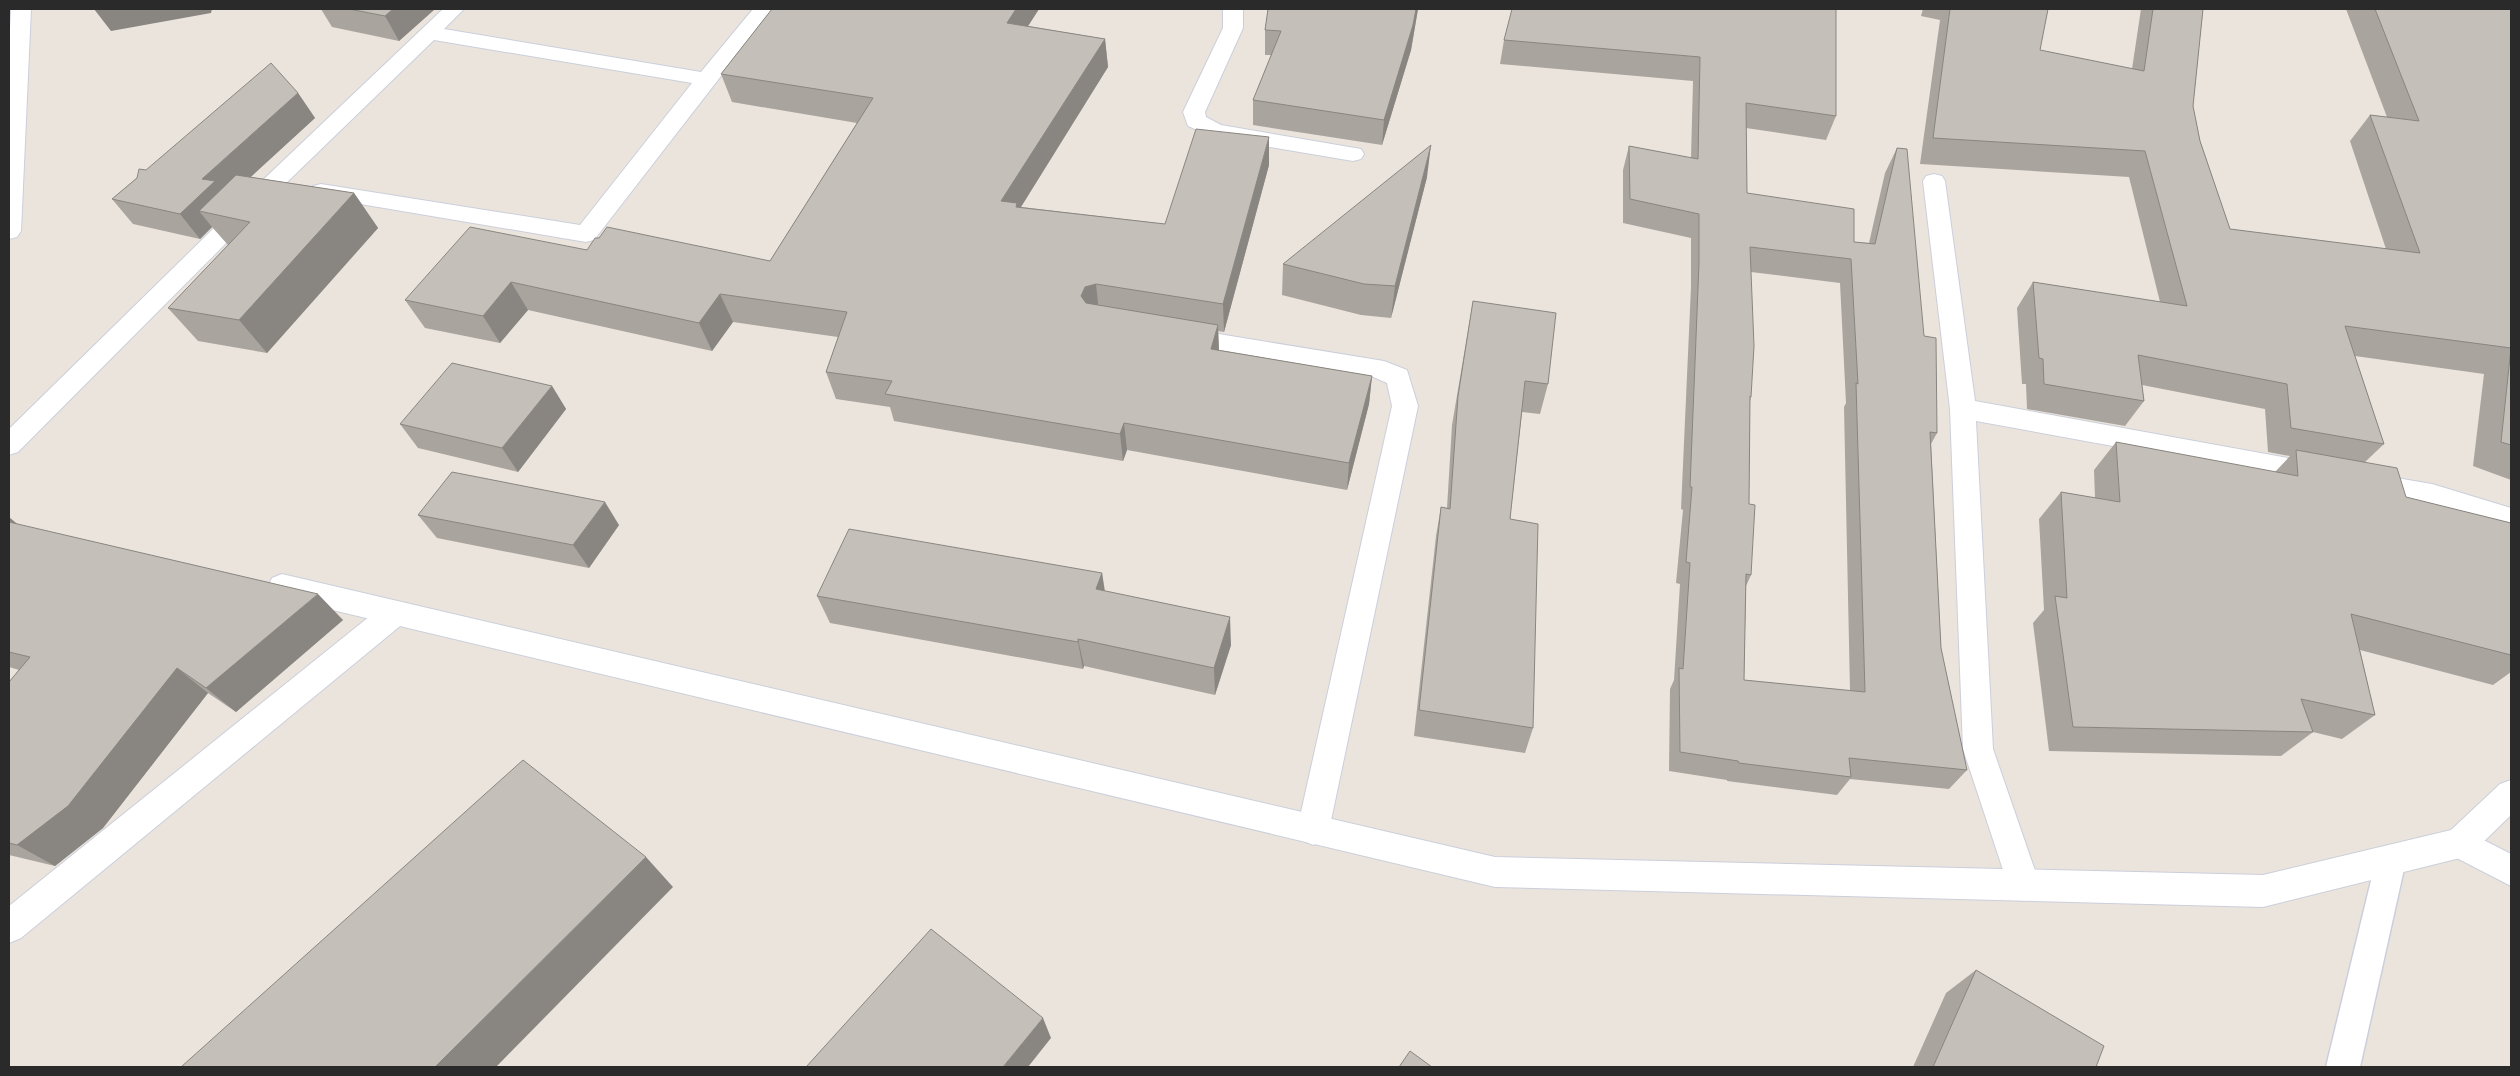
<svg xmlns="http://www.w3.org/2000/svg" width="2520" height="1076" font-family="Helvetica,sans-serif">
<rect width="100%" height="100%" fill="#ebe4dd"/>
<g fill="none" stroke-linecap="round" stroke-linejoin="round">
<!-- service casing -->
<g stroke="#cbcfdb" stroke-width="3">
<polygon id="service" points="2391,845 2402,850 2406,860 2360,1067 2326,1067 2376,860 2380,850"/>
</g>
<!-- minor casing -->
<g stroke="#cbcfdb" stroke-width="2">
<g id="minor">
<polygon points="11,9 31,9 21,231 17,237 9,239 9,48"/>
<polygon points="443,9 464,9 444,29 701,72 753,9 773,9 594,240 586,242 313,196 310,191 313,186 321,184 580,225 692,83 434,40 281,188 18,452 9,455 9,429 265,178"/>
<polygon points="1223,9 1243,9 1243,28 1205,112 1206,117 1221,125 1361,149 1364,154 1361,159 1353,161 1216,138 1188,126 1183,112 1223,28"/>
<polygon points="1934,174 1942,176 1945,181 1975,401 2315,463 2324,466 2328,473 2324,480 2315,483 1976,421 1993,749 2040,885 2036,896 2024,901 2012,896 2008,885 1963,749 1950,409 1923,181 1926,176"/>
<polygon points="1182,328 1384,361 1407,370 1418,406 1329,830 1324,840 1313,845 1302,840 1297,830 1392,406 1387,383 1371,376 1173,343 1170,337 1173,331"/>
<polygon points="2367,473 2432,484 2511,508 2511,530 2432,506 2358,490 2354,483 2358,476"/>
<polygon points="395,601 405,604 409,613 405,622 21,938 9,943 9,906 385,604"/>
<polygon points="2460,828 2511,854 2511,886 2449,854 2444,843 2449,832"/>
</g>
</g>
<!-- tertiary casing -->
<g stroke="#cbcfdb" stroke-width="2">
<polygon id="tertiary" points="282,574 1495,857 2263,875 2451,830 2500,784 2511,780 2511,815 2471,854 2460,858 2263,907 1495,887 282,598 272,594 268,586 272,578"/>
</g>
<!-- service -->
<use href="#service" fill="#fff" fill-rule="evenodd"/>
<!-- minor -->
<use href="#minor" fill="#fff" fill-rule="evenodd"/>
<!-- tertiary -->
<use href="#tertiary" fill="#fff" fill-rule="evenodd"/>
</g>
<!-- wall -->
<g fill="#a9a49e" fill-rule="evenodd">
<polygon points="321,9 435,9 399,41 332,27"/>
<polygon points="772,9 1039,9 1028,26 1105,39 1108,67 1021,207 1165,224 1269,165 1224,332 1218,331 1219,350 1372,376 1369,404 1347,490 1127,450 1123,461 894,421 890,407 836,399 826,372 838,337 733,322 712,351 528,310 500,343 425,328 405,300 587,250 770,261 857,123 732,102 721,74"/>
<polygon points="1268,9 1418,9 1411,50 1382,145 1253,125 1253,100 1271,55 1265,55 1265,30"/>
<path d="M1836,9V116L1826,140L1746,128L1747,193L1854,242L1869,243L1885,173L1897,148L1937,433L1931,444L1941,648L1967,770L1949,789L1850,779L1837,795L1727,781V780L1669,771L1670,689L1674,680L1680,584L1676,583L1683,510L1681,509L1691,287V238L1623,223V170L1629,146L1691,158L1693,81L1500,64L1504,40ZM1751,272L1840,283L1846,403L1844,407L1850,691L1744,680L1746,586L1751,575L1749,504L1750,401L1751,397Z"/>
<polygon points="1923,9 2048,9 2040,50 2132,69 2141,9 2203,9 2193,106 2200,141 2230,229 2386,249 2350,141 2370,115 2387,117 2346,9 2511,9 2511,480 2473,466 2484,374 2355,356 2384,444 2365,462 2406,497 2511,523 2511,672 2493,685 2360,650 2375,715 2342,739 2313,732 2281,756 2049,751 2033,623 2044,610 2039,519 2061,492 2095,498 2094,470 2116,442 2275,472 2290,456 2268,452 2265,409 2142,385 2144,401 2125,426 2027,409 2026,384 2022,384 2017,308 2033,282 2160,302 2129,177 1920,164 1940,20 1921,16"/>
<polygon points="298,93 315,118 250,177 354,193 378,228 267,353 198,341 168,308 228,245 212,227 200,239 133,224 112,199 146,170"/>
<polygon points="1427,177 1391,318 1361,315 1282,295 1283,264"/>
<polygon points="1473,301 1548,384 1540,414 1522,412 1510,519 1533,728 1525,753 1414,736 1436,536 1441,507 1447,508 1452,425"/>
<polygon points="552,386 566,409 518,472 418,448 400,424"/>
<polygon points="418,515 619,525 589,568 437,538"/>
<polygon points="9,517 16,524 343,620 236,712 208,693 103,828 55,866 9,855 9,682 19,670 9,667"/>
<polygon points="1102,573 1105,591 1231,645 1215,695 1084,666 1083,669 830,623 817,596"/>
<polygon points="1976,970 2096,1067 1913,1067 1946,993"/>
</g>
<!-- shaded-wall -->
<g fill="#898681">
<polygon points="94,9 212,9 211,13 111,31"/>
<polygon points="393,9 435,9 399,41 385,16"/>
<polygon points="1016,9 1039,9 1012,51 1007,23"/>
<polygon points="1416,9 1418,9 1411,50 1382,145 1384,120"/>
<polygon points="1105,39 1108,67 1019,210 1001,201"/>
<polygon points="298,93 315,118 228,198 199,211 212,227 200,239 180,214 202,179"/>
<polygon points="1269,137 1269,165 1224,332 1223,304"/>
<polygon points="1431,145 1427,177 1391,318 1395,286"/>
<polygon points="354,193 378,228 267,353 239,320"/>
<polygon points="511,282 528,310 500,343 483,316"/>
<polygon points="1096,284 1099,312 1089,315 1081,296 1085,287"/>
<polygon points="720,294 733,322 712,351 699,323"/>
<polygon points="1218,325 1219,352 1211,349"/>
<polygon points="1372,376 1369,404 1347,490 1349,463"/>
<polygon points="552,386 566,409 518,472 502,448"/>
<polygon points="1124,423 1127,450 1123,461 1120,434"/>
<polygon points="605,502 619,525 589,568 573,545"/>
<polygon points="9,517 41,544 9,524"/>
<polygon points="1102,573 1106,601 1096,589"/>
<polygon points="318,594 343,620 236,712 206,688"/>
<polygon points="1230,617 1231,645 1215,695 1214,668"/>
<polygon points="1078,639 1084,666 1083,669 1078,642"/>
<polygon points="177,668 208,693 103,828 55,866 17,845"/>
<polygon points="646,857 673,887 496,1067 435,1067"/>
<polygon points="1043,1018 1051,1038 1028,1067 1003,1067"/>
</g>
<!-- building -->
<g fill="#c4bfb8" stroke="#898681" fill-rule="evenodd">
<polygon points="349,9 393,9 385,16"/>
<polygon points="772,9 1016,9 1007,23 1105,39 1001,201 1017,203 1016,207 1165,224 1196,129 1269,137 1223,304 1096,284 1085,287 1081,296 1086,303 1218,325 1211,349 1372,376 1349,463 1124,423 1120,434 885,394 892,381 826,372 847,312 720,294 699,323 511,282 483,316 405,300 470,227 587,250 595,238 599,238 607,227 770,261 873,98 721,74"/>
<polygon points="1268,9 1416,9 1413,25 1384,120 1253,100 1281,31 1265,30"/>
<path d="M1512,9H1836V116L1746,103L1747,193L1854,209V242L1875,244L1897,148L1907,149L1924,336L1936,338L1937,433L1930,432L1941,648L1967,770L1849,758L1851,777L1739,763L1738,761L1680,752L1679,668L1683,669L1690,563L1686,562L1692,487H1690L1699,263V214L1630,199L1629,146L1698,159L1700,57L1504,40ZM1750,247L1851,259L1858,384L1856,383L1865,692L1744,680L1746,574L1751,575L1755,505L1749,504L1750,396L1751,397L1754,346Z"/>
<polygon points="1950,9 2048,9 2040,50 2144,71 2153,9 2203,9 2193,106 2200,141 2230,229 2420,253 2370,115 2419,121 2375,9 2511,9 2511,445 2501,442 2511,348 2345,326 2384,444 2291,428 2287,384 2138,355 2144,401 2044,384 2043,359 2039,358 2033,282 2187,306 2145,151 1933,138"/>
<polygon points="271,63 298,93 202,179 215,181 180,214 112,199 137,178 139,169 146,170"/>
<polygon points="1431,145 1395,286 1364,284 1283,264"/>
<polygon points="236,175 354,193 239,320 168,308 250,222 199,211"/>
<polygon points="1473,301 1556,313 1548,384 1525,381 1510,519 1538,524 1533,728 1419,710 1441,507 1450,509 1458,396"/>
<polygon points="452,363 552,386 502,448 400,424"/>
<polygon points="2116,442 2298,476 2296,450 2397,468 2406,497 2511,523 2511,655 2351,614 2375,715 2301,699 2313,732 2073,727 2055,596 2067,598 2061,492 2120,502"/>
<polygon points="452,472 605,502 573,545 418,515"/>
<polygon points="9,522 318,594 206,688 177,668 68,806 17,845 9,843 9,682 30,657 9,652"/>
<polygon points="849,529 1102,573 1096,589 1230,617 1214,668 1078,639 1078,642 817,596"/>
<polygon points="523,760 646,857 435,1067 181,1067"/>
<polygon points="931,929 1043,1018 1003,1067 806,1067"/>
<polygon points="1976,970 2104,1046 2096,1067 1933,1067"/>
<polygon points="1410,1051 1432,1067 1399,1067"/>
</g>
<!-- border -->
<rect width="2520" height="1076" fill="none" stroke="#2a2a2a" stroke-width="20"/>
</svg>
